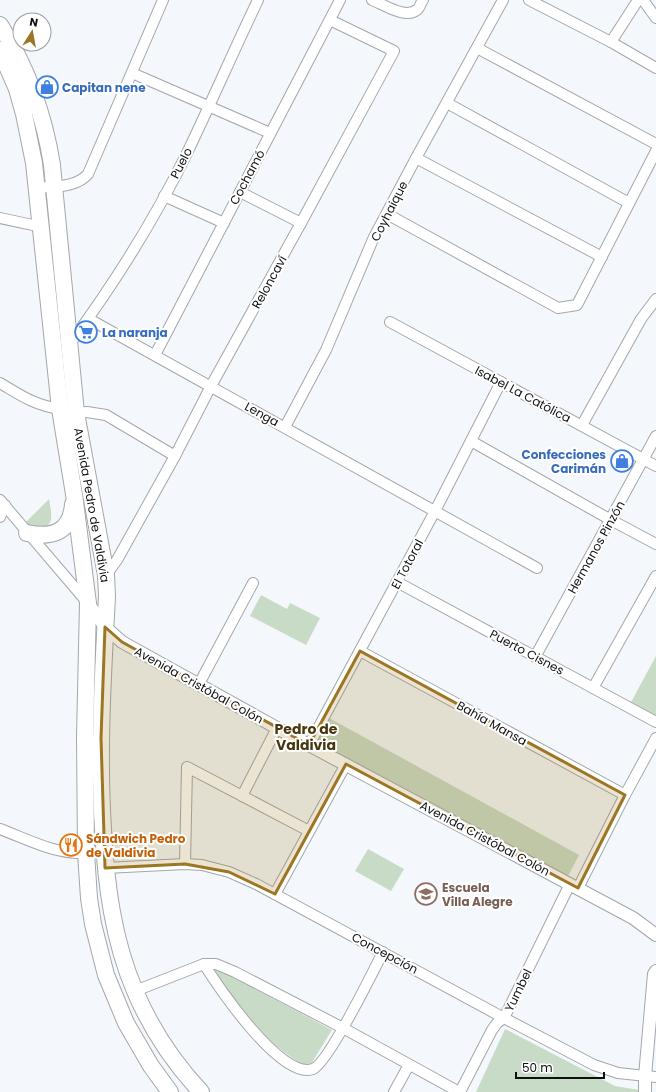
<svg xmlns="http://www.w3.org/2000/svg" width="656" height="1092" font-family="Poppins,sans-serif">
<rect width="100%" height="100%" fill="#f4f8fc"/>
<!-- green -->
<g fill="#c8dbc7">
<path d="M49,499C52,517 56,529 32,529L26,522Z"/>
<polygon points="261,595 287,609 290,603 320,618 306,645 250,616"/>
<polygon points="656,656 656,715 655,718 630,704"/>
<polygon points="329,718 579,855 567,878 315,742"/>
<polygon points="368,849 404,869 391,891 355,871"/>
<polygon points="218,969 332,1030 311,1064 303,1066 269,1041 214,975 215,971"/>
<polygon points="505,1029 615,1086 639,1090 638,1092 476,1092"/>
</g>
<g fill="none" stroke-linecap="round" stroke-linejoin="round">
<!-- minor casing -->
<g stroke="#a3a7aa" stroke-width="12">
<g id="minor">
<path d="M372,0C385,5 406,20 418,9C420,7 421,2 423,0"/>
<polyline points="529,0 611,42 656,68"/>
<polyline points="643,0 656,18"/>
<polyline points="611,42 638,0"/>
<polyline points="477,48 656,144"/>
<polyline points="132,73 270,133"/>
<polyline points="447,103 629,203"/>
<polyline points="416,158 602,257"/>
<path d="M37,188C54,186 76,188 88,174L163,0"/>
<polyline points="240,192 301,223"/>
<polyline points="164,196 224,223"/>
<polyline points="387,214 558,308 577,305 656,151"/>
<polyline points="0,218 42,227"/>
<polyline points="89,319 537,568"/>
<polyline points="390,322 656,466"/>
<path d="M69,345C114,284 155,219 188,151C212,101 234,50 258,0"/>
<polyline points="155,355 340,0"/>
<path d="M0,383C22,396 34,405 60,409"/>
<polyline points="76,413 87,412 106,415 175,456"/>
<polyline points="582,425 641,319 656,299"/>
<polyline points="285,427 326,350 374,237 416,158 503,0"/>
<polyline points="471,441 611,520 656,544"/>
<polyline points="0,500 87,602"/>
<polyline points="0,517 5,505"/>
<polyline points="106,575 117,560 175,456 211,386 301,223 394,51 330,20"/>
<polyline points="397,582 656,722"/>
<polyline points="360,651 625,795"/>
<polyline points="535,657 656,436"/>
<polyline points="199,684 253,583"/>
<polyline points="593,688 656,576"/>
<polyline points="309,745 435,511 501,382"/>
<polyline points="242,796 277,728"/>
<path d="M0,829C27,839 56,855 86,853"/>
<polyline points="185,864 187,767 309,831"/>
<polyline points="105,868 185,864 202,865 229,872 256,884 504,1018 594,1065 618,1073 656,1077"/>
<polyline points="578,888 625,795 656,738"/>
<polyline points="275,894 346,764"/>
<path d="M204,964C218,987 282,1081 313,1069C328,1063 373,972 383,952"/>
<polyline points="135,991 204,964 216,964 235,972 343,1028 459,1092"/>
<polyline points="394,1092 409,1065"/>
<polyline points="460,1092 492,1030 497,1023 504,1018 570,884"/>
</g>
</g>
<!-- tertiary casing -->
<g stroke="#a3a7aa" stroke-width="14">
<g id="tertiary">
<polyline points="88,603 105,627 122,642 277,728 633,918 656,935"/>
<polyline points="645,1092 645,1076 654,974 656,971"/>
</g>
</g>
<!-- primary casing -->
<g stroke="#a3a7aa" stroke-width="18">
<g id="primary">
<path d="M0,25C28,69 44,114 52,165L76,413L106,575L107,596C103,674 98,751 103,829C106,884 113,940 135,991C151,1029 173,1062 201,1092"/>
<polyline points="0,50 17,89 24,114 34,163 60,409 74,494 88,603 85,737 86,853 89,898 93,924 106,975 126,1023 151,1066 170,1092"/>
<path d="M27,533C51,538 71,533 73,504"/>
</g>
</g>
<!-- minor -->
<use href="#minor" stroke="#fff" stroke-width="10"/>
<!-- tertiary -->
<use href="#tertiary" stroke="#fff" stroke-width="12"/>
<!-- primary -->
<use href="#primary" stroke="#fff" stroke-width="16"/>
</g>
<!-- marked area -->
<path fill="#9d7623" fill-opacity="0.2" stroke="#9d7623" stroke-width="3" stroke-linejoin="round" d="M105,627L122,642L309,745L360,651L625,795L578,888L346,764L275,894L229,872L185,864L105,868L101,738Z"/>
<!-- icons -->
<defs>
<g id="shop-ring" transform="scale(1.15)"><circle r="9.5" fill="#fff" stroke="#3f7fe0" stroke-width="1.5"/><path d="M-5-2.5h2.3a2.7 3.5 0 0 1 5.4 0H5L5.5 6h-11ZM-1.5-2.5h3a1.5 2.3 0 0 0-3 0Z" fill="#3f7fe0"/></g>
<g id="supermarket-ring" transform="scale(1.15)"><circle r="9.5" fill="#fff" stroke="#3f7fe0" stroke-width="1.5"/><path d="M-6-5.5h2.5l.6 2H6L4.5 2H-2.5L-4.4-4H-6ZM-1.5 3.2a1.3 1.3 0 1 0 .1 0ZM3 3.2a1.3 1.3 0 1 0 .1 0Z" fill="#3f7fe0"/></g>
<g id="restaurant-ring" transform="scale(1.15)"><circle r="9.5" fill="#fff" stroke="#e8710a" stroke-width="1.5"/><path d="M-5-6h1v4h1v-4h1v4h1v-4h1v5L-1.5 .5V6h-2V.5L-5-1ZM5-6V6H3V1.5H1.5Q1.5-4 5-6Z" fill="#e8710a"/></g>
<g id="school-ring" transform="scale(1.15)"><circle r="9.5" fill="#fff" stroke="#8d6e63" stroke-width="1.5"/><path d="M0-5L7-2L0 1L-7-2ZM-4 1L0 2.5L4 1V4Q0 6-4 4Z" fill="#8d6e63"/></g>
</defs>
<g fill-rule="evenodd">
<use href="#shop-ring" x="47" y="87"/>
<use href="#supermarket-ring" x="86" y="332"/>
<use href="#shop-ring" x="622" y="461"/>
<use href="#restaurant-ring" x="71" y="845"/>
<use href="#school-ring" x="426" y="894"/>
</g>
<g text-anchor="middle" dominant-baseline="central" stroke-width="4" stroke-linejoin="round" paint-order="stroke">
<!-- shop labels -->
<g font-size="12" font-weight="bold" fill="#366cbe" stroke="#fff" text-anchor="start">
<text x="62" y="87">Capitan nene</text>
<text x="102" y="332">La naranja</text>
<text x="606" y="454" text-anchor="end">Confecciones<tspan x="606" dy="14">Carimán</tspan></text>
</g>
<!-- street labels -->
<g font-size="12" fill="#0e0f11" stroke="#fff">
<text transform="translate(181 163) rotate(-63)">Puelo</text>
<text transform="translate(247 177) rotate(-62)">Cochamó</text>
<text transform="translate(389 211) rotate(-63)">Coyhaique</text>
<text transform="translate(269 282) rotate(-61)">Reloncaví</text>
<text transform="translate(523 394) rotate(28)">Isabel La Católica</text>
<text transform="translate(262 414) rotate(29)">Lenga</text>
<text transform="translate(92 505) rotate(80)">Avenida Pedro de Valdivia</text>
<text transform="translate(596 547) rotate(-61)">Hermanos Pinzón</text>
<text transform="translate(407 564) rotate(-62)">El Totoral</text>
<text transform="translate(527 652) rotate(28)">Puerto Cisnes</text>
<text transform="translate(199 685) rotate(29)">Avenida Cristóbal Colón</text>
<text transform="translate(492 723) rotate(29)">Bahía Mansa</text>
<text transform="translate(485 838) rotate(28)">Avenida Cristóbal Colón</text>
<text transform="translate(385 953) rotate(28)">Concepción</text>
<text transform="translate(518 990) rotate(-64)">Yumbel</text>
</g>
<!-- food labels -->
<g font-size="12" font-weight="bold" fill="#c56008" stroke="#fff" text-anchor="start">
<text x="86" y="838">Sándwich Pedro<tspan x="86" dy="14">de Valdivia</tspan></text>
</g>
<!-- education labels -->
<g font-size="12" font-weight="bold" fill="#785e54" stroke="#fff" text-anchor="start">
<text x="442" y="887">Escuela<tspan x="442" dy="14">Villa Alegre</tspan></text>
</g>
<!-- quarter labels -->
<g font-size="14" font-weight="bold" fill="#48360f" stroke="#fff">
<text x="306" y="729">Pedro de<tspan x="306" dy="16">Valdivia</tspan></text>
</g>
</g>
<!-- north arrow -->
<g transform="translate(32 32) rotate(11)"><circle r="19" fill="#ffffff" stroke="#9f9fa0"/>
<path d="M0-3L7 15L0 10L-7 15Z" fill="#9d7623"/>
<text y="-6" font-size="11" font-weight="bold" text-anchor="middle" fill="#0e0f11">N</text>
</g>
<!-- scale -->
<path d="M516 1072v6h88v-6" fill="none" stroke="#0e0f11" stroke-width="2"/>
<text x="522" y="1072" font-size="12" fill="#0e0f11" stroke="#ffffff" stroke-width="3" paint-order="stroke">50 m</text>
</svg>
